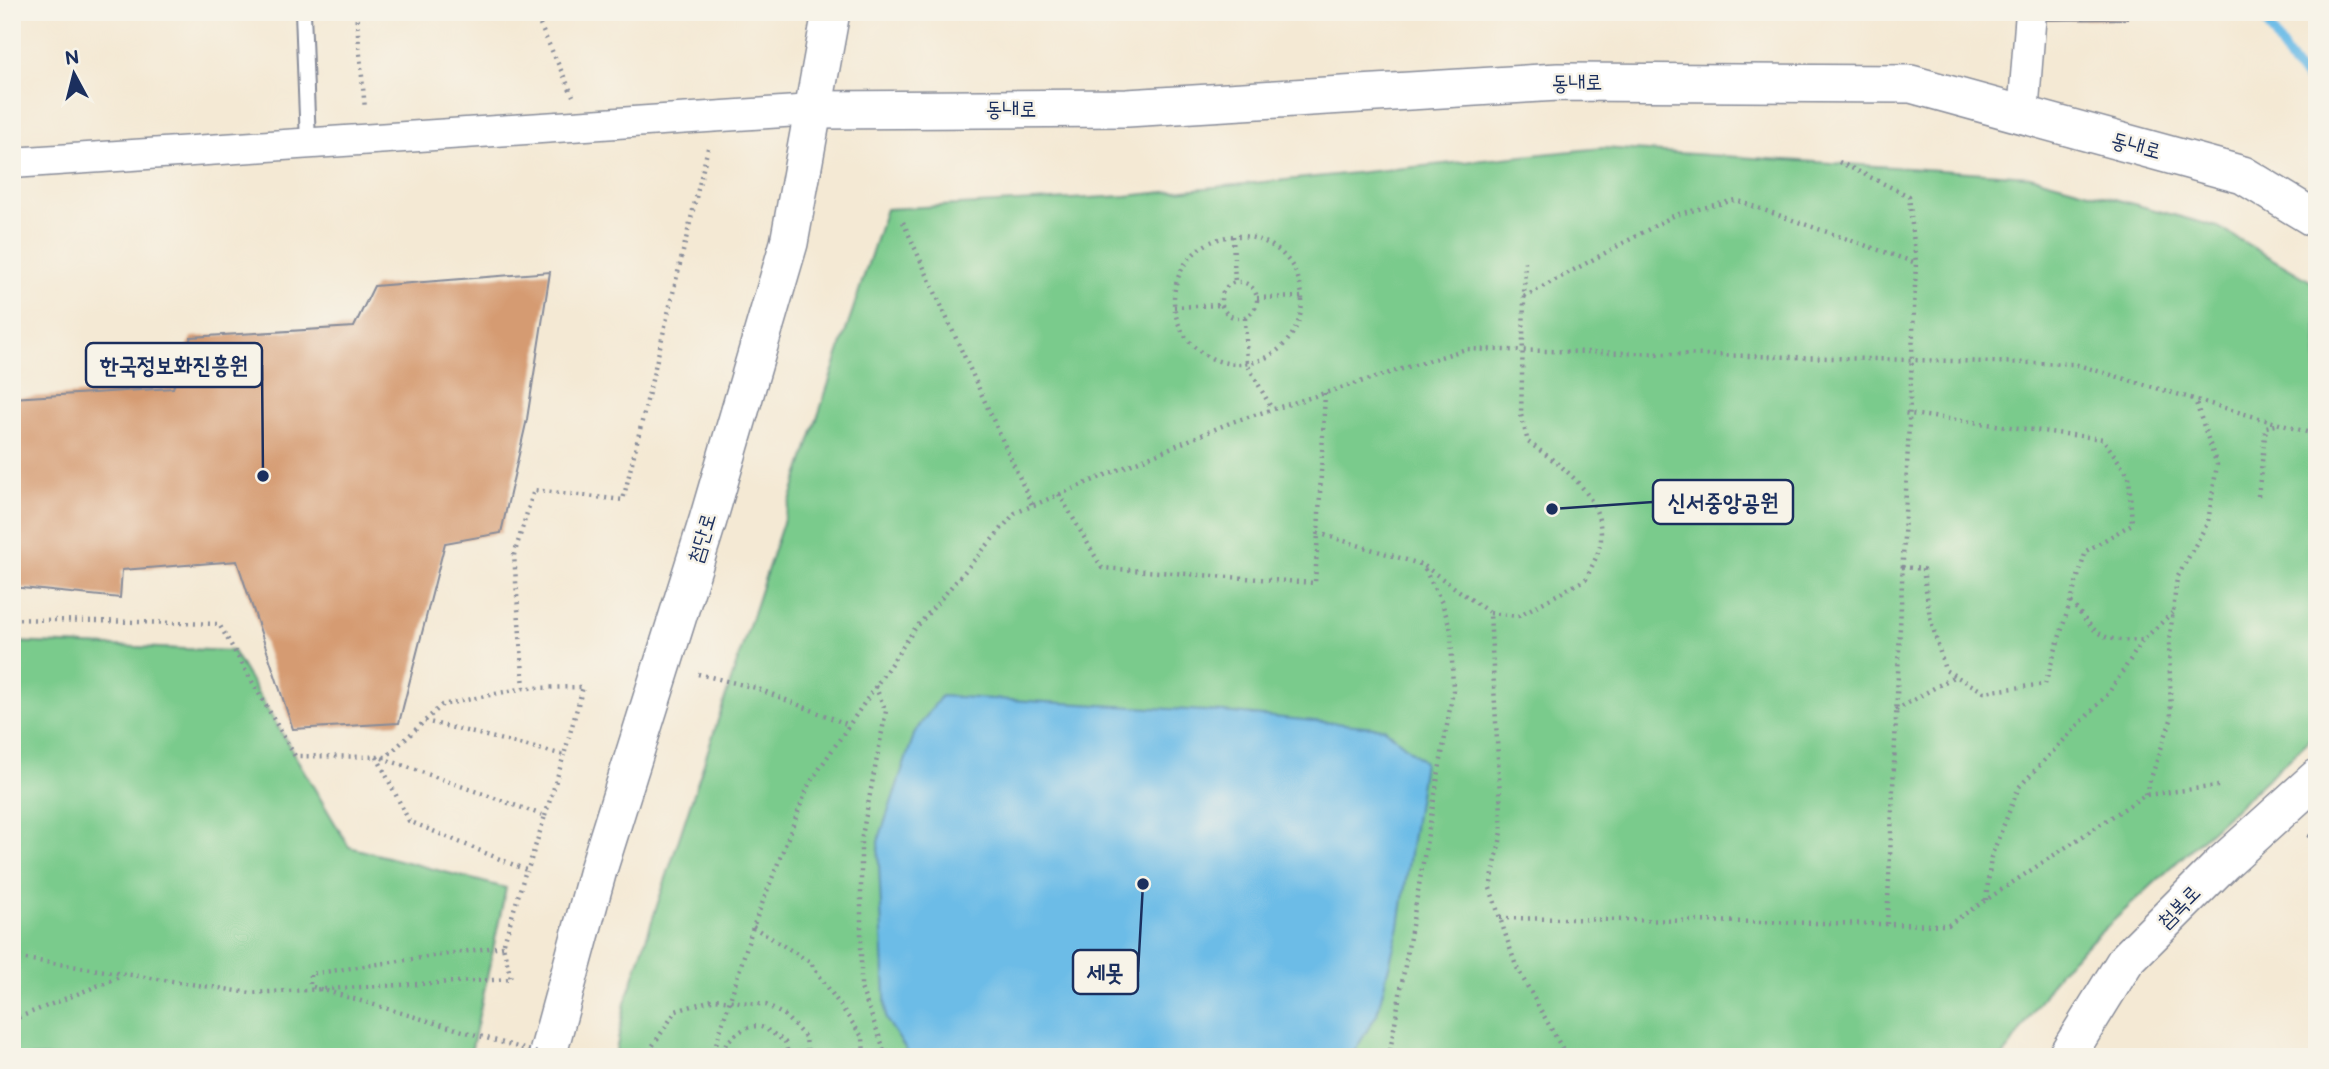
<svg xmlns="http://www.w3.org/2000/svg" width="2329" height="1069" font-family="'Balsamiq Sans','Poor Story',sans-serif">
<rect width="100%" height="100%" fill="#f7f3e8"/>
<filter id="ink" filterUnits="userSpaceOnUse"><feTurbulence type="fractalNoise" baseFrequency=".0143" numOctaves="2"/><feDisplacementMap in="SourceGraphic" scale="14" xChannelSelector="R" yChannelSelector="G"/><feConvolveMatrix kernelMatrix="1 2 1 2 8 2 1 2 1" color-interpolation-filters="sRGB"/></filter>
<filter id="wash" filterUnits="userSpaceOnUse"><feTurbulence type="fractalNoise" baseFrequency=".00686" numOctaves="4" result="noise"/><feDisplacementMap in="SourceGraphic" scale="28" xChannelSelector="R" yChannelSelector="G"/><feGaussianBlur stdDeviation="1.57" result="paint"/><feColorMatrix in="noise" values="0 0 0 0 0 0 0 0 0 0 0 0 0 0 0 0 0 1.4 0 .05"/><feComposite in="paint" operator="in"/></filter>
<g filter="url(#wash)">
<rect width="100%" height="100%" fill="#f4e9d4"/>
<!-- green -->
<g fill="#7acb8c" stroke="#4a7d75" stroke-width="2">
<polygon points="1602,148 2030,176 2218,227 2317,285 2317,733 2061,969 2003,1057 615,1057 625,1003 886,209 1126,196"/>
<polygon points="12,642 233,651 349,847 506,888 470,1057 12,1057"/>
</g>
<!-- water -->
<polygon fill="#6cbce7" stroke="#4476a2" stroke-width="2" points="941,696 1223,712 1384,728 1424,762 1399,926 1377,1014 1351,1057 911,1057 886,1019 878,842 915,732"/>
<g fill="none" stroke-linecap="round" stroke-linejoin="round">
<!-- stream -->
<polyline stroke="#6cbce7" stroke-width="10" points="2260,12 2294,66 2317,88"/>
</g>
<g id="blocks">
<!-- building -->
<g fill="#d59b72">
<polygon points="2042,12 2127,12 2127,19 2042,20"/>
<polygon points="550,272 527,419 501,533 445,543 399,723 293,729 237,561 122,570 120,598 12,587 12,398 173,388 191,337 354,327 374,286"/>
</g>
</g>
</g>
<g filter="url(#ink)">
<use href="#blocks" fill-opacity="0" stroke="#888c99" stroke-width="2"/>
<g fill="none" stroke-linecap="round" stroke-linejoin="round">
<!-- service casing -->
<g stroke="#888c99" stroke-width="18">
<polyline id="service" points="303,12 308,143"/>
</g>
<!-- minor casing -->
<g stroke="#888c99" stroke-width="33">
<g id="minor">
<polyline points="2023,115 2031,12"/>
<polyline points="12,163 813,110"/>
</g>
</g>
<!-- tertiary casing -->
<g stroke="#888c99" stroke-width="40">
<g id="tertiary">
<polyline points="813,110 1127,108 1558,82 1911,84 2243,175 2317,220"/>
<polyline points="547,1057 598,870 708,520 789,243 831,12"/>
<polyline points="2066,1057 2126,960 2223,863 2317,778"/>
</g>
</g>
<!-- path -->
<g stroke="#888c99" stroke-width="4.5" stroke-dasharray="2 5" stroke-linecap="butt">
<polyline points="356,12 365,109"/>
<polyline points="534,12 573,96"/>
<polyline points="1839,162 1909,196 1916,263 1887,924"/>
<polyline points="903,222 1032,505"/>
<polyline points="1233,236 1235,283"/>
<circle cx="1238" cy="300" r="64"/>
<circle cx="1239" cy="300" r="18"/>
<polyline points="1524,297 1675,215 1735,200 1916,263"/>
<polyline points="1257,298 1306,297"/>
<polyline points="1174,307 1221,305"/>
<polyline points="1245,318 1247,364 1272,409"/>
<polyline points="1325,393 1318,533 1423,565 1490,613 1502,832 1490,888 1516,966 1567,1057"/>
<polyline points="1059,494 1102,568 1315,583 1318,533"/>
<polyline points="2258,496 2266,427 2276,425"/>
<polyline points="1902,567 1923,569 1930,617 1945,670 1984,692 2045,684 2086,551 2132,524 2129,476 2103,439 1903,413"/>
<path d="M2071,602C2098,635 2098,642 2143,640"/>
<path d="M1490,613L1518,616L1586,579C1591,567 1601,551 1601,538C1602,493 1561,465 1528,442L1521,415L1525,260"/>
<polyline points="12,619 219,624 295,756 386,757 442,705 524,688 583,687 564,755 425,721"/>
<polyline points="698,674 756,688 849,725"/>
<polyline points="875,686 886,711 861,841 861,988 887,1057"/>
<polyline points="524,688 514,555 534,490 623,500 708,148"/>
<polyline points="1896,710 1955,676"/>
<polyline points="382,758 545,816 527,872"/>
<polyline points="2145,795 2171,720 2169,643 2177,578 2208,522 2217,465 2195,400"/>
<polyline points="545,816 564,755"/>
<polyline points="2308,835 2317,845"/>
<polyline points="1986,900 1991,857 2019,787 2108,694 2143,640 2172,613"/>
<polyline points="1500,918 1948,925 2145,795 2218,786"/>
<polyline points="753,927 810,962 863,1038 864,1057"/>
<polyline points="12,957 251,993 511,979 503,946 526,870 409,821 377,757"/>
<polyline points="12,1020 122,976"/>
<polyline points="712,1057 753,927 809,784 914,630 1015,513 1232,422 1466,349 2074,364 2317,435"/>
<path d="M718,1057C723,1044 744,1022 761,1027C769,1030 778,1037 785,1042L789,1057"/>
<polyline points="1389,1057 1453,691 1451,630 1442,603 1423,566"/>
<polyline points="1555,1057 1563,1049"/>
</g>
<!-- service -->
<use href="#service" stroke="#fff" stroke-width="14"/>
<!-- minor -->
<use href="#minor" stroke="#fff" stroke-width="30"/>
<!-- tertiary -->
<use href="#tertiary" stroke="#fff" stroke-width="37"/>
<!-- path-bridge -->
<g stroke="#888c99" stroke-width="4.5" stroke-dasharray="2 5" stroke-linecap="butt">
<polyline points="503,946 310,974 310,986 551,1057"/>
<polyline points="645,1057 676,1011 715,999 766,1005 784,1015 806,1038 808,1057"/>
</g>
</g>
</g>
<g text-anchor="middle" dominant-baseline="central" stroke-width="5" stroke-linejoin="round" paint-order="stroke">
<!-- street labels -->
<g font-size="21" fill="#1b2f5e" stroke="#f7f3e8">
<text transform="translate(1577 83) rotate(-1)">동내로</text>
<text x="1011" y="109">동내로</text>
<text transform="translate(2136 146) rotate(15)">동내로</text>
<text transform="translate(702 538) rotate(-73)">첨단로</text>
<text transform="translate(2179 907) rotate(-45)">첨복로</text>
</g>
</g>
<!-- callouts -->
<path fill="none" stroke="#1b2f5e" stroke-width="2.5" d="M263 476L262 365M1552 509L1653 502M1143 884L1138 972"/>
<g fill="#1b2f5e" stroke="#f7f3e8" stroke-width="2.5">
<circle cx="263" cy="476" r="7"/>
<circle cx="1552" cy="509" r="7"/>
<circle cx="1143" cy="884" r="7"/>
</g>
<g fill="#f7f3e8" stroke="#1b2f5e" stroke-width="2.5">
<rect x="86" y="343" width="176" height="44" rx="7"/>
<rect x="1653" y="480" width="140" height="44" rx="7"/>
<rect x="1073" y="950" width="65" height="44" rx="7"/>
</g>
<g font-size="23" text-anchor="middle" font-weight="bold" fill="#1b2f5e">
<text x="174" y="373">한국정보화진흥원</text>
<text x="1723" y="510">신서중앙공원</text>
<text x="1105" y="980">세못</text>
</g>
<!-- margin -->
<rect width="2329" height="1069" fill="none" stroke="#f7f3e8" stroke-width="42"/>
<!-- north arrow -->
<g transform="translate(74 74) rotate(353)" stroke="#f7f3e8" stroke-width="5" paint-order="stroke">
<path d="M0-5L12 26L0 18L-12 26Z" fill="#1b2f5e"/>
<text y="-10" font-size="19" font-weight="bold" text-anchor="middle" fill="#1b2f5e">N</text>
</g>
</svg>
